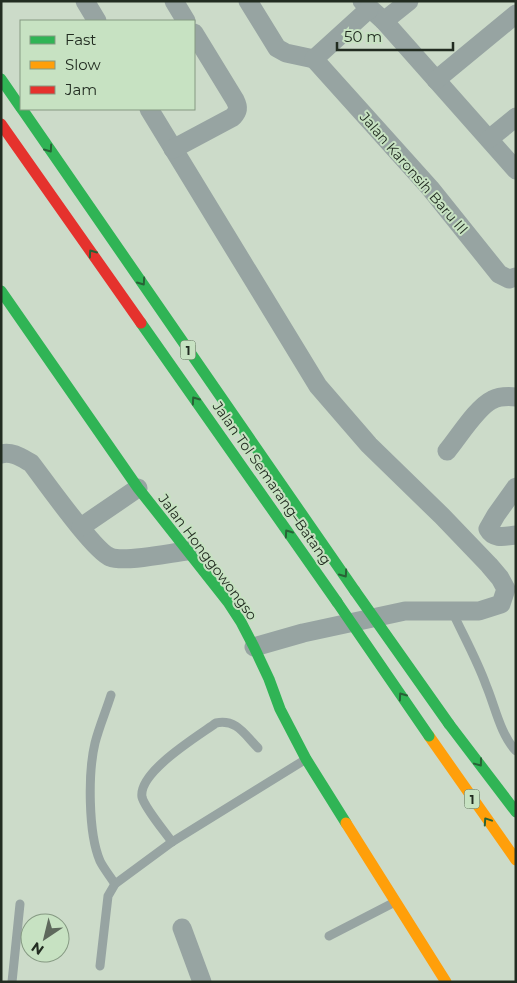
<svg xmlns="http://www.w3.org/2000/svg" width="517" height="983" font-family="Montserrat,sans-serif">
<rect width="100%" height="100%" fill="#ccdbc9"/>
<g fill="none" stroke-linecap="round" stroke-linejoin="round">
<!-- lane -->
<g stroke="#97a4a2" stroke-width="9">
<path d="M452,611C463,635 477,660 486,685C495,706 500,734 516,751"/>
<path d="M111,695C106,711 99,727 95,743C88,772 88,833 100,861C104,869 110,876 115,884"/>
<path d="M172,842C165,832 144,807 142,797C138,772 198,736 216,723C237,719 244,734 258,748"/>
<polyline points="329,936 393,903"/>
<polyline points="100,966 108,896 115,884 172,842 303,761"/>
<polyline points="12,982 20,904"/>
</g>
<!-- street -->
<g stroke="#97a4a2" stroke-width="19">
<polyline points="85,1 97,21"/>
<polyline points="174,1 186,21"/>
<polyline points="248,1 277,48 286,53 314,59"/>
<polyline points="362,1 384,21 516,170"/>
<polyline points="369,9 314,59 430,188 499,274 509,279 516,277"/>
<polyline points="384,21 409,1"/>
<polyline points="436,80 516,14"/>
<polyline points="149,109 318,386 369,445 442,516 489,565 500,578 506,589 501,604 479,611 405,611 303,633 254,647"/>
<polyline points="489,139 516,117"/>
<path d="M173,149L233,117C238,111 239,108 235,100L194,33"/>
<path d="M447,451C458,438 477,407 492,400C500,396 507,396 516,397"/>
<path d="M1,454C12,451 22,458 31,463C45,481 94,551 110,557C124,563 170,553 187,551"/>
<path d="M516,487L496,515L488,529C494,540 506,536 516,535"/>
<polyline points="81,527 138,488"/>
<polyline points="182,928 202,982"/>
</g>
<!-- fast -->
<g stroke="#30b455" stroke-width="11">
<polyline points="1,79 21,108"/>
<polyline points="22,109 355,591"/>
<polyline points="1,291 138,488 228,602 241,622 254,647 269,679 280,709 306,759 346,823"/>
<polyline points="141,323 337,602"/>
<polyline points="449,724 516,812"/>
</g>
<!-- slow -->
<g stroke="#ff9f0a" stroke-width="11">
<polyline points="429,736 516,860"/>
<polyline points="346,823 446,982"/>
</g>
<!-- jam -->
<polyline stroke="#e5322d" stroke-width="11" points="1,124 141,323"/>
<!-- fast-bridge -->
<g stroke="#30b455" stroke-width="11">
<polyline points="355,591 449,724"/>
<polyline points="337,602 429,736"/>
</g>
</g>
<!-- one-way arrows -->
<defs><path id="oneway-chevron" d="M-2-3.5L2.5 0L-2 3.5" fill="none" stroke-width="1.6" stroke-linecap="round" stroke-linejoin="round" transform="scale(1.25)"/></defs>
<g stroke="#286236">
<use href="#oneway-chevron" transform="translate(49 149) rotate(55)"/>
<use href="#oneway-chevron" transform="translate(92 253) rotate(-125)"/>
<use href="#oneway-chevron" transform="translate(142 282) rotate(55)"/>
<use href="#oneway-chevron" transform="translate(195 400) rotate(-125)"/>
<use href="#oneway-chevron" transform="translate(288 533) rotate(-125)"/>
<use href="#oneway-chevron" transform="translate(344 574) rotate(55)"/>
<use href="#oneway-chevron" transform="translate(402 696) rotate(-125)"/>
<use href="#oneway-chevron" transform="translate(479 763) rotate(53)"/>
<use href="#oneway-chevron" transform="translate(487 821) rotate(-124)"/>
</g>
<g text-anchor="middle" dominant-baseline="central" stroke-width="4" stroke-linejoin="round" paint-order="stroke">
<!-- shield labels -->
<g fill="#c7e2c2" stroke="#546351" stroke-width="1">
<rect x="180.5" y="340.5" width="15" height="19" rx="4"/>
<rect x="464.5" y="789.5" width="15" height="19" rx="4"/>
</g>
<g font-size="12" font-weight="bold" fill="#222c21">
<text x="188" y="350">1</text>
<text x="472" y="799">1</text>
</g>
<!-- street labels -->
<g font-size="14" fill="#222c21" stroke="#c7e2c2">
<text transform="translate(414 173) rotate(49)">Jalan Karonsih Baru III</text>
<text transform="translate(272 483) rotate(55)">Jalan Tol Semarang–Batang</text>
<text transform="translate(208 557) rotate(53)">Jalan Honggowongso</text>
</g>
</g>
<!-- border -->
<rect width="517" height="983" fill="none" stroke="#222c21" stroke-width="5"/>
<!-- legend -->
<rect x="20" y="20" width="175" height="90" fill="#c7e2c2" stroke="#859982"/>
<rect x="30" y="36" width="25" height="8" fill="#30b455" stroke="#859982"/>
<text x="65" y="45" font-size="15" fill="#222c21">Fast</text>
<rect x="30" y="61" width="25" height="8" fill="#ff9f0a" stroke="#859982"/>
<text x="65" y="70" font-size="15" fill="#222c21">Slow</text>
<rect x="30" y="86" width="25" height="8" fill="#e5322d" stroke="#859982"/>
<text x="65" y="95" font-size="15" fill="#222c21">Jam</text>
<!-- north arrow -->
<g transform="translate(45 938) rotate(215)"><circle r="24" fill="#c7e2c2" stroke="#859982"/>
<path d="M0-4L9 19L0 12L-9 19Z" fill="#5e695c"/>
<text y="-8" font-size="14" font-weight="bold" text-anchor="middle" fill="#222c21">N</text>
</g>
<!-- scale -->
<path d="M337 42v8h116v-8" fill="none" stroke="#222c21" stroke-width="2.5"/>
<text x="344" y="42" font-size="15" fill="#222c21" stroke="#c7e2c2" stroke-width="4" paint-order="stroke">50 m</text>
</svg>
